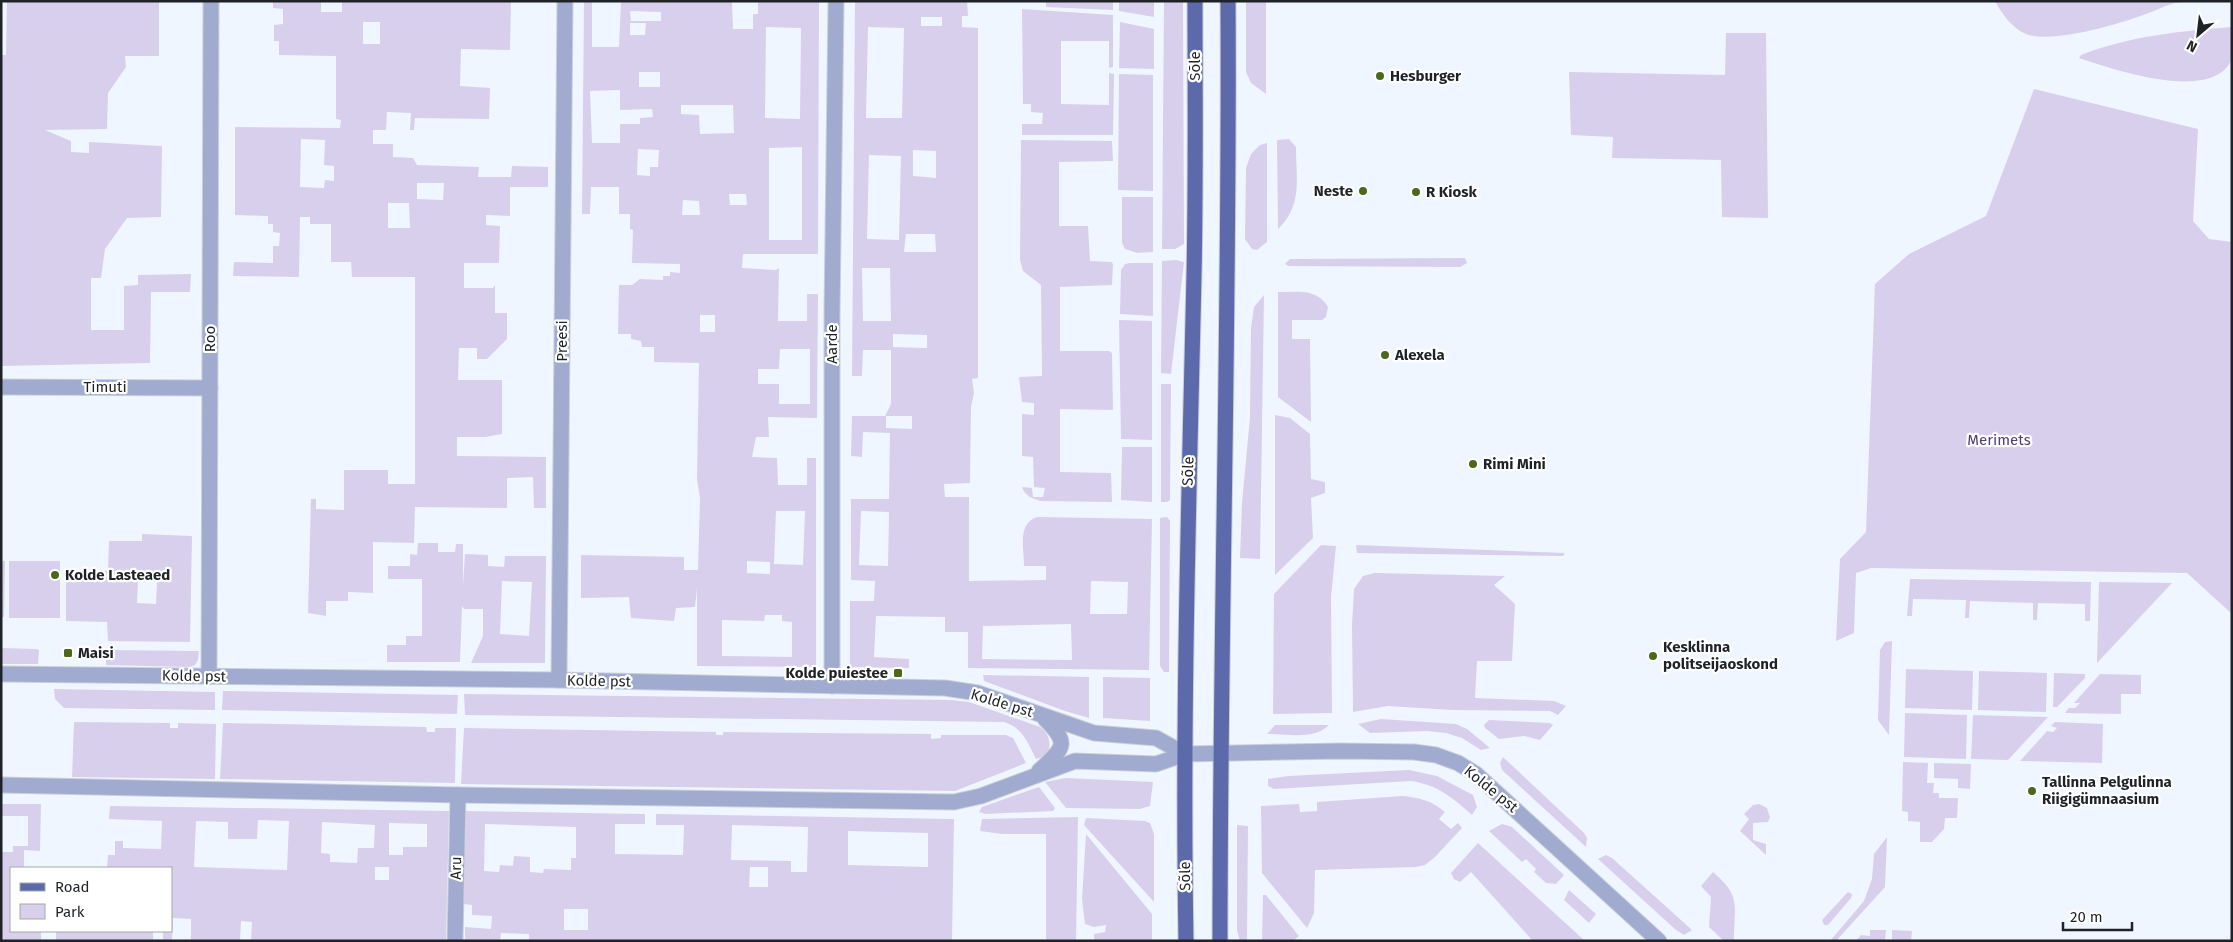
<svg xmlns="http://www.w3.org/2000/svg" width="2233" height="942" font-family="'Fira Sans',sans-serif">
<rect width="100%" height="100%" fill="#eff6ff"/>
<!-- green -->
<g fill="#d8cfed" fill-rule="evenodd">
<polygon points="7,1 159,1 159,56 125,56 126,67 108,93 107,129 45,130 71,141 71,152 89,153 89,142 162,146 161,217 127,218 105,249 101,278 91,278 91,330 124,330 124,286 138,285 138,275 191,274 190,292 151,292 150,363 1,366 1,55 6,55"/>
<path d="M273,1H321V12H342V1H511L510,50L461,49L460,86L490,88L489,119L415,118L414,130H410L411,113L387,112L386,130H373V144H393V157L413,158L417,165L479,167L478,177H511L512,166L548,167V187H510V216L486,215V225L500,226L499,263H464V288H493L495,285V313H507V339L487,359H477V348H459L458,380H502V434L485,437H457V456L546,457V508H534L533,477L507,478V508L415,507L414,543L373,542V593L348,592V601H326V616L308,613L311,499H316V509L344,510V470H388V484H415V277H352L351,262H331V224H310V217H300L299,277L233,276L234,262L273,263V246H279L280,233L273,232V224H268V216L235,215V127L340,128L341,120L336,119V56L279,55V41H274V25L283,24V9L273,8ZM363,22H380V44H363ZM301,139L325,140L324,165L334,166V181L325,180L324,188L300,187ZM417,183H444L443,200L417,199ZM388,203H409L410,228H388Z"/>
<path d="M584,1H592V47H619L621,1H732L733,29H753V14H758V1H819L818,254H743L742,268L776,270L779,268L778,321H807V294H818L817,418L768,417L769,437H756L752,457L777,458L778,485H807V458H816V667L697,666V588L695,607L676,608L674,621L631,618L629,597L581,598V555L684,557V570H698L700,498L697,479L699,363L654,362V347H642L641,341L631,339V334H618L619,285H632L640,279L663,280V276H670V272L680,273V264L632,263L633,230L630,229V214H619V187H591L590,214H582ZM630,11L661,12V21H631ZM630,23H646L645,35H630ZM766,27L801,28L800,119L765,118ZM639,72H660V87H639ZM620,90V110L652,109L653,117L640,118V124H620V143H592L590,91ZM681,105H733L734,133L700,134L699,115L681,114ZM802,147V240H769V148ZM638,149L659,150L658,167H650V176L637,175ZM729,194H746L747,205H730ZM683,200L699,201L700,215H682ZM700,315H715V332H700ZM780,349H810V404H779V384H758V369H779ZM776,511H805L803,565L774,564ZM747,561L770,562V574L747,573ZM765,615H782V621L792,622V657L722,656V620L764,621Z"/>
<path d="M855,1H967L968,16H962V27L978,28V378L972,379L974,393L971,407L970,483L944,484L945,497H969V581L1046,580V566H1024C1024,547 1017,524 1037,517L1152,519L1149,670L968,668V632H945V617L876,616L874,657L909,659V668L850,667V601H874L875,581L851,580V499H889L890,433L863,432L862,457L851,456L852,416H885L891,404V350H863L862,376H852ZM921,17H942V26H921ZM868,27L904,28L902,118H866ZM913,150L936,151V178L913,176ZM869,155L901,156L899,240L867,239ZM906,234H935L936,252H904ZM862,268H890L891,321H863ZM893,334L927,335V348L893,347ZM912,416V429L886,428V416ZM861,511L889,512L888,566L859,565ZM1091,581L1128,582L1127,614H1090ZM1071,624L1072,660L982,659L983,626Z"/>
<polygon points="1046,1 1113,1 1113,10 1046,7"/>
<polygon points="1119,1 1154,1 1154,17 1119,11"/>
<polygon points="1164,1 1183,1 1184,244 1175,249 1162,249"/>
<polygon points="1246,1 1266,1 1266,94 1251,83 1246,72"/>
<path d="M1995,1H2217C2204,2 2189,1 2175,3C2165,5 2156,11 2146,14C2120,24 2052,44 2026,34C2012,28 2002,14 1995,1Z"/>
<polygon points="1022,9 1113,15 1113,67 1109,68 1109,41 1061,41 1061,104 1109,105 1109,73 1114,74 1113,135 1022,135 1022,124 1042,124 1043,113 1031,112 1031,104 1023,104"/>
<polygon points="1120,22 1154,29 1154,69 1119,68"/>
<path d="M2232,27C2232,36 2233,53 2231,61C2210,103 2112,69 2079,58L2081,55C2129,36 2181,31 2232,27Z"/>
<polygon points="1726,33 1766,33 1768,218 1722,217 1721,160 1612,158 1613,137 1571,135 1569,72 1725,75"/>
<polygon points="1119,74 1153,75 1153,191 1118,190"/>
<polygon points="2034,89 2198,129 2193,221 2209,239 2232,242 2232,614 2187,573 1871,568 1856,573 1854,633 1836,641 1840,559 1866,532 1875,284 1909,254 1986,216"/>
<path d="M1289,139L1296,147C1296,179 1303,205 1278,229L1277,140Z"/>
<path d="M1021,140L1112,141L1113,161L1059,162V226H1088L1090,261L1112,262L1113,265L1112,285L1060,287V351H1109L1112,353L1113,410L1060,409V472L1111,473L1112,502L1041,501C1033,499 1025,496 1022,487L1032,488L1033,497H1043L1045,488L1034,487L1033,457L1022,456V414L1034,415V403L1022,402L1019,377L1042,376L1041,285L1023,271L1020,260Z"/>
<polygon points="1267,143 1267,242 1257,250 1252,249 1245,239 1246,168 1251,154 1260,145"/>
<polygon points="1122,197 1153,197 1153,252 1137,253 1125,249 1122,243"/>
<polygon points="1465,258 1467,263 1460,267 1289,266 1285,264 1290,259"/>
<polygon points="1176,260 1184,262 1171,374 1161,373 1162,261"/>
<polygon points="1130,263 1153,263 1153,316 1120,314 1121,270 1125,264"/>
<path d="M1278,292C1297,292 1317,288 1328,307L1326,317L1322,320H1292V339H1310L1311,422L1278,397Z"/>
<polygon points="1264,295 1260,559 1240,558 1242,503 1250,417 1251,328 1254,307"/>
<polygon points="1119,320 1152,321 1152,440 1121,439"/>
<polygon points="1161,384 1171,384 1170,500 1167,502 1161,502"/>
<polygon points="1275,415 1290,418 1310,434 1311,479 1325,482 1325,493 1311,498 1313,538 1275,575"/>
<polygon points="1122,447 1152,447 1152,502 1121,500"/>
<polygon points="1167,517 1170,521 1169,672 1164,672 1160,666 1160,518"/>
<path d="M142,534L192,536L190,642L108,641L107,622L66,621V570L108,571L109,541H142ZM138,581L157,582L156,604L137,603Z"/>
<path d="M418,543H438V552H455L456,544H463V585L465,554L488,555V566L504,567L505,556H546L545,663H471L483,636V609H464L462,606L460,662H387V645H406V636H422V579H388V566H410V554L417,555ZM502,581L532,582L529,636L500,634Z"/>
<polygon points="1321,545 1336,546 1331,597 1332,713 1273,714 1274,594"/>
<polygon points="1356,545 1565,553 1563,556 1357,553"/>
<polygon points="1,561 5,561 4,617 1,617"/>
<rect x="9" y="561" width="51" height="57"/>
<polygon points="1375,573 1505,576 1494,585 1515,604 1512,661 1477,661 1475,698 1554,701 1566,706 1558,715 1550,711 1452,710 1388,706 1353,712 1352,625 1354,589 1363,576"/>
<polygon points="1910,579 2091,582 2090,621 2085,621 2085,604 2038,603 2037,620 2033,620 2033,603 1970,601 1969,618 1965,618 1966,600 1913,599 1912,616 1907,616"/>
<polygon points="2099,582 2172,583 2097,663"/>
<polygon points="1892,641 1889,735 1878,720 1880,650 1885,642"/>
<polygon points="1,648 36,649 39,650 38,664 1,664"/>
<polygon points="106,650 199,651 198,660 195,665 189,667 106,665"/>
<polygon points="1906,669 1973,671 1972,710 1905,708"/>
<polygon points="1979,671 2047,673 2046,712 1978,710"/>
<polygon points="2054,673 2085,674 2085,678 2057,707 2053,707"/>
<polygon points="2100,674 2141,675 2141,694 2121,694 2121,714 2065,713 2069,708 2075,708 2080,703 2074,703"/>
<polygon points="983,675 1089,677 1089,718 1065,711 984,681"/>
<polygon points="1103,677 1150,678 1150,721 1103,718"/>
<polygon points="54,689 215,692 215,710 64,708 55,699"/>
<polygon points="223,691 458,695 457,714 222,710"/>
<path d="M464,694L951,700L969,702L1040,727C1050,734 1053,747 1045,756L1036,759C1028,743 1022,727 1004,722L465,715Z"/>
<polygon points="1905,713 1967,715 1966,759 1904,757"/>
<polygon points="1973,715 2048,717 2008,760 1971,759"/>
<polygon points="1381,719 1456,724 1467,729 1490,748 1481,750 1462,738 1446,733 1427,731 1370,733 1358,724"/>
<polygon points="1489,720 1550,723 1553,725 1540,740 1524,736 1499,739 1485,728 1484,725"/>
<polygon points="74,722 170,723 170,728 178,728 178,723 216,724 215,779 72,777"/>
<polygon points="2055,722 2103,724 2102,763 2020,761 2047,731 2053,732 2057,728 2051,726"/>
<polygon points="223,723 426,727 427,732 435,732 435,728 456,728 455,783 220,779"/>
<path d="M1275,725H1329C1315,740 1287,734 1267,734Z"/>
<polygon points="464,728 716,732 716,735 723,735 723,732 931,734 931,739 941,738 941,735 1006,735 1013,738 1026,763 955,791 461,784"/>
<polygon points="1503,757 1584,833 1587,838 1586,847 1502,770 1500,763"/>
<polygon points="1903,762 1928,763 1927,783 1934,783 1933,793 1939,793 1939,798 1958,798 1957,818 1945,818 1944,829 1932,842 1920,842 1920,822 1908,821 1908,812 1902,811"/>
<polygon points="1934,763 1971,764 1970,789 1958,788 1958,779 1934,778"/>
<path d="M1409,770L1437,776L1473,795L1477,807L1472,815C1453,798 1438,785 1411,781L1274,789L1268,786V779L1288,776Z"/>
<polygon points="1066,778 1153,782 1150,806 1140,809 1066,808 1045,782"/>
<polygon points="1039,787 1055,808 1053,811 985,814 979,812 982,807"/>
<path d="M1402,796C1417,797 1433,801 1445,812L1439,819L1451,829L1458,823L1462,828L1435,857L1425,865L1416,867L1315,870L1314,913L1307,928L1262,873L1261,806L1299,804L1300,812L1317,811V802Z"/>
<polygon points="1,804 41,804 40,851 24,850 24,868 11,868 11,931 41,931 41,941 1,941 1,852 13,852 13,846 28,846 28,816 1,816"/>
<polygon points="1759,804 1767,808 1770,817 1768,822 1753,823 1753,840 1766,844 1766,855 1740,831 1749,819 1744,814 1753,805"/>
<path d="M110,806L449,811L446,941H251L252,922L241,921L240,941H191V919L173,918L172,941H163V931H171V868H107L108,855H115V841H123V848L161,849L162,821L109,819ZM258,820L289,821L287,870L194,867L196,821L228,822V839H257ZM322,822L375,825L374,848H358L357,863L330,862V854L321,853ZM389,823L427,824V847H403V855H389ZM375,867H389V880H375Z"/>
<path d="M466,811L645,814V824H615V854L683,855L684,825H656V814L954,819L952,941H529V934L501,933L500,941H465V927L491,929L492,916L472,915V905L464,904ZM485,824L576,827V858H571V870L544,869L543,873L530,872V857L514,856L513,866L500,865L499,872L484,871ZM732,825L808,827L807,872H791V861L731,860ZM848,831L928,833V867L848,865ZM750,867H768V887H749ZM564,909H588V930H564Z"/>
<polygon points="1078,817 1076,941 1046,941 1046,834 1002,834 980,831 982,819"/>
<polygon points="1086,818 1145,821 1150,823 1154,834 1154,902 1084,825"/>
<polygon points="1502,824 1512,827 1564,875 1556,884 1546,883 1534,872 1536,869 1526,859 1522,862 1489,831"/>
<polygon points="1237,825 1248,826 1247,941 1240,941 1237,930"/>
<polygon points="1086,834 1152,914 1152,941 1094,941 1094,934 1105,932 1106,925 1094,927 1085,924 1082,899"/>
<polygon points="1887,837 1885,887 1836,941 1830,941 1864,901 1872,879 1874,854"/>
<polygon points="1478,843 1585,941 1533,941 1471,872 1460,882 1454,879 1451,873"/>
<polygon points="1606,855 1612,858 1692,930 1684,935 1676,930 1598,859"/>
<path d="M1713,872C1742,897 1734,905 1734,941H1724L1709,927L1711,897L1701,886Z"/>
<polygon points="1569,890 1596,914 1589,923 1564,900"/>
<polygon points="1848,892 1852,894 1851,898 1828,925 1824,925 1822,920"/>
<polygon points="1263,895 1266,895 1299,936 1293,941 1262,941"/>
<polygon points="1870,930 1886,930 1885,941 1856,941 1861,935 1870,936"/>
<polygon points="1892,930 1912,931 1911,941 1892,941"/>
<rect x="56" y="931" width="97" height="10"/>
</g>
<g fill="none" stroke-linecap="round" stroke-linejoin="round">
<!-- minor casing -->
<g stroke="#cad0d8" stroke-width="17">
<g id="minor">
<polyline points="1,387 210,388"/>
<polyline points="1,674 559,680 945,688 978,693 1094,733 1156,738 1185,754"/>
<polyline points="209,677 211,1"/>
<polyline points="559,680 565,1"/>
<polyline points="832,686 832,312 836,1"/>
<path d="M1039,771C1063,748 1071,745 1045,719"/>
<polyline points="1,785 458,795 954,802 981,796 1075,761 1156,764 1185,754 1341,751 1414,752 1436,755 1458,763 1476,774 1659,941"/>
<polyline points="455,941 458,795"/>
</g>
</g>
<!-- major casing -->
<g stroke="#cad0d8" stroke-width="17">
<g id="major">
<path d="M1186,941C1182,719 1189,497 1194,275C1196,184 1195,92 1195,1"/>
<path d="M1220,941C1220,628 1230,314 1228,1"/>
</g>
</g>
<!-- minor -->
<use href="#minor" stroke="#a1aacf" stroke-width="15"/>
<!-- major -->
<use href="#major" stroke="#5c69aa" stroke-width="15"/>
</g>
<!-- markers -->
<g fill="#4d681a" stroke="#fff" stroke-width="2">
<circle cx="1380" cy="76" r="5"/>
<circle cx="1363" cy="191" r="5"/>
<circle cx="1416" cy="192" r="5"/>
<circle cx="1385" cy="355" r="5"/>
<circle cx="1473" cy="464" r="5"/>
<circle cx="55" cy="575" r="5"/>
<rect x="63" y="648" width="10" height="10" rx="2.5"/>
<circle cx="1653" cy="656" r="5"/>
<rect x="893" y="668" width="10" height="10" rx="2.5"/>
<circle cx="2032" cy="791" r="5"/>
</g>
<g text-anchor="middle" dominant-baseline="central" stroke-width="4.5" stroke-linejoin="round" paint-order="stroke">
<!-- street labels -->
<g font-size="15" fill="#1f2328" stroke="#fff">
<text transform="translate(1195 66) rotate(-90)">Sõle</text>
<text transform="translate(210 339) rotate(-90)">Roo</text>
<text transform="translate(562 341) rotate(-90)">Preesi</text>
<text transform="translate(832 344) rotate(-90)">Aarde</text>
<text x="105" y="387">Timuti</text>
<text transform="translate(1188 471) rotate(-88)">Sõle</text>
<text transform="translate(194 676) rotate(1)">Kolde pst</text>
<text transform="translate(599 681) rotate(1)">Kolde pst</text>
<text transform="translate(1002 703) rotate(17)">Kolde pst</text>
<text transform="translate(1491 789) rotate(39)">Kolde pst</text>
<text transform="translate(456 868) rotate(-89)">Aru</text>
<text transform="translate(1185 876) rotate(-91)">Sõle</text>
</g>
<!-- poi labels -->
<g font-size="15" font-weight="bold" fill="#1f2328" stroke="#fff" text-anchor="start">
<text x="1390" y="76">Hesburger</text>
<text x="1353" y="191" text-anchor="end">Neste</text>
<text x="1426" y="192">R Kiosk</text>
<text x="1395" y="355">Alexela</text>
<text x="1483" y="464">Rimi Mini</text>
<text x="65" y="575">Kolde Lasteaed</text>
<text x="1663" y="647">Kesklinna<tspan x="1663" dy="17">politseijaoskond</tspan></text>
<text x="78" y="653">Maisi</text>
<text x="888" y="673" text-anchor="end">Kolde puiestee</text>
<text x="2042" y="782">Tallinna Pelgulinna<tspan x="2042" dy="17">Riigigümnaasium</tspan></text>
</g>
<!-- park labels -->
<g font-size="15" fill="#513e74" stroke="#fff">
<text x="1999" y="440">Merimets</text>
</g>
</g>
<!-- border -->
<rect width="2233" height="942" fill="none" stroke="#1f2328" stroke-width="5"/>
<!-- legend -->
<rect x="10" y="867" width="162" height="65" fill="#ffffff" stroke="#a5a7a9"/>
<rect x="20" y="883" width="25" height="8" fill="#5c69aa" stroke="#a5a7a9"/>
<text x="55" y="892" font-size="15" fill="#1f2328">Road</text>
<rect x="20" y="904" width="25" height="15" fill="#d8cfed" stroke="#a5a7a9"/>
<text x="55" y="917" font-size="15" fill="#1f2328">Park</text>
<!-- north arrow -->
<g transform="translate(2198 35) rotate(208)" stroke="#ffffff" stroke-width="4" paint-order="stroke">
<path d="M0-4L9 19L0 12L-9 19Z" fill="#1f2328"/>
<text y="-8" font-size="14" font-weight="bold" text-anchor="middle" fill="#1f2328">N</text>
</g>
<!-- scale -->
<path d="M2063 922v8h69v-8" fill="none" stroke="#1f2328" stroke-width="2.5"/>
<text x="2070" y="922" font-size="15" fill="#1f2328" stroke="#ffffff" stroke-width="4" paint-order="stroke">20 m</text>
</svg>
